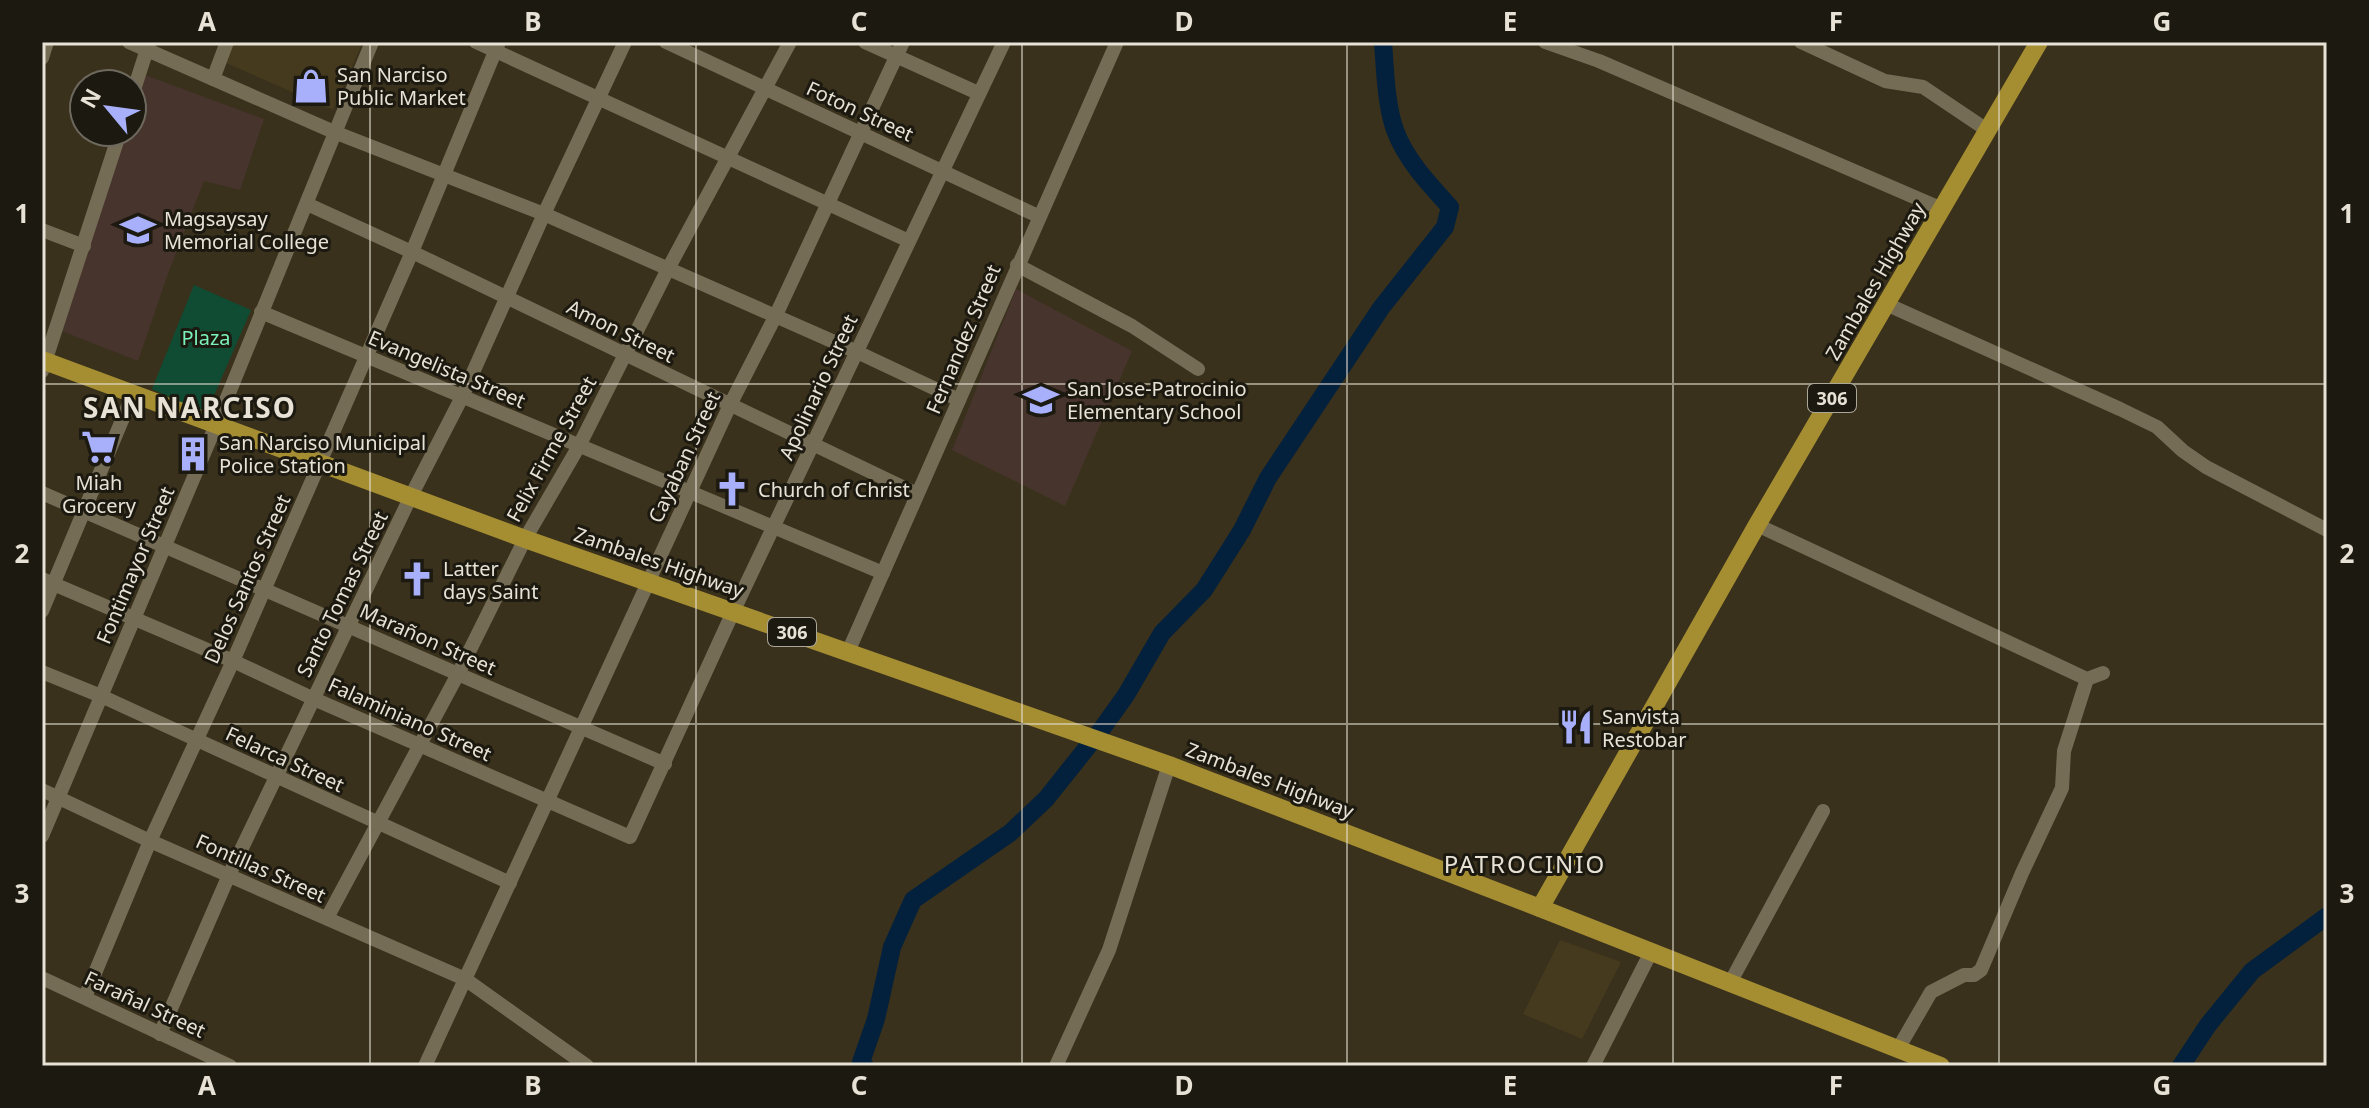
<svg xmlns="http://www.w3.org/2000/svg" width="2369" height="1108" font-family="'Noto Sans',sans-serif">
<rect width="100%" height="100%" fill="#39311c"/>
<!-- built -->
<g fill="#453a1e">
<polygon points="232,42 363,42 333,110 224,62"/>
<polygon points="1560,940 1621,962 1582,1039 1523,1014"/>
</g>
<!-- education -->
<g fill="#47342c">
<polygon points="142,74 264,119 240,190 204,181 169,271 138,361 59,330 123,132 132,132 132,106"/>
<polygon points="1016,289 1132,351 1065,506 952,450"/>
</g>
<!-- green -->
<polygon fill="#0f4c33" points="194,285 251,310 206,414 152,389"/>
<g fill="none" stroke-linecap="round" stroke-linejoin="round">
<!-- river -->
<g stroke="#03213c" stroke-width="18">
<path d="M865,1066L861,1062L876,1019L892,947L913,900L1010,833L1046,799L1101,730L1126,695L1162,633L1204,590L1242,530L1268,478L1381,308L1445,227L1450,207C1429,184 1406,160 1395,130C1386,105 1385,69 1383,42"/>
<polyline points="2181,1066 2208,1025 2252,971 2327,916"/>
</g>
<!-- minor -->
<g stroke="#756c55" stroke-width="14">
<polyline points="129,42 334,132 544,214 857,352 959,400"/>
<polyline points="476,42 909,241"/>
<polyline points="666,42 1038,216"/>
<polyline points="865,42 978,93"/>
<polyline points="1545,42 1599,61 1942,209"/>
<polyline points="1801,42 1885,81 1923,87 1987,130"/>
<polyline points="42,58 47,42"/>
<polyline points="213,79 227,42"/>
<polyline points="132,96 149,43"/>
<polyline points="307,204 412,252 917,494"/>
<polyline points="42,230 84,246"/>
<polyline points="1017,265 1132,326 1198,369"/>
<polyline points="1886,304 2120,409 2157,427 2183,451 2206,467 2327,530"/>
<polyline points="261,312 883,573"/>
<polyline points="42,371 120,132"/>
<polyline points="42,493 665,764"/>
<polyline points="1757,525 2087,679 2103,673"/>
<polyline points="42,579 233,661 314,699 630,837 733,612 1004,42"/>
<polyline points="42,611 133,394"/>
<polyline points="848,652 1117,42"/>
<polyline points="42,672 101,696 510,883"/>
<polyline points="42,790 150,841 465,979 587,1066"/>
<polyline points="42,836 216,425 372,42"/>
<polyline points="327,918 458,674 525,539 579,446 668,269 790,42"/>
<polyline points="42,978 230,1066"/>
<polyline points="1730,983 1823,811"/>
<polyline points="85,997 150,841 233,661 412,252 499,42"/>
<polyline points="160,1034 229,875 411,496 462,397 544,214 625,42"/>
<polyline points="1898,1049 1931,992 1964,975 1974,975 1981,970 2022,873 2062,788 2064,751 2087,679"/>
<polyline points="425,1066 730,405 776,315 903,42"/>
<polyline points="1056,1066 1109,950 1169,765"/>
<polyline points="1593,1066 1651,952"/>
</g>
<!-- major -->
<g stroke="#a58d32" stroke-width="18">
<polyline points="42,360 525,539 1169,765 1540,908 1941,1066"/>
<polyline points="1540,908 1757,525 2039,42"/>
</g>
</g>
<!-- grid -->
<path fill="none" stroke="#e7e2d5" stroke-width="2" stroke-opacity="0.55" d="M370,42V1066M696,42V1066M1022,42V1066M1347,42V1066M1673,42V1066M1999,42V1066M42,384H2327M42,724H2327"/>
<!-- icons -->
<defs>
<g id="shop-bare" transform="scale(2.76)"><path d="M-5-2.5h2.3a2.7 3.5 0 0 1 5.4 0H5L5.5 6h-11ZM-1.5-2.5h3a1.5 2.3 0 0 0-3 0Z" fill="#a8b0fc" stroke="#1c1910" stroke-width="2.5" paint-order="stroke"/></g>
<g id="university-bare" transform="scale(2.76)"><path d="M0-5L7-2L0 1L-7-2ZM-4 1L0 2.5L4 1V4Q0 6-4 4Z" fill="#a8b0fc" stroke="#1c1910" stroke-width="2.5" paint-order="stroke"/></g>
<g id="school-bare" transform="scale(2.76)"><path d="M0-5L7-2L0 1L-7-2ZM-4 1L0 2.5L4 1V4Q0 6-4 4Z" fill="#a8b0fc" stroke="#1c1910" stroke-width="2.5" paint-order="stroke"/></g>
<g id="supermarket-bare" transform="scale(2.76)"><path d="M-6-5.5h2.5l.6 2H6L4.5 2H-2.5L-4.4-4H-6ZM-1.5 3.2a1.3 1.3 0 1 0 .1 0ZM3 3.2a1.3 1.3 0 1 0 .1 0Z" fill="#a8b0fc" stroke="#1c1910" stroke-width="2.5" paint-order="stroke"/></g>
<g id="building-bare" transform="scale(2.76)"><path d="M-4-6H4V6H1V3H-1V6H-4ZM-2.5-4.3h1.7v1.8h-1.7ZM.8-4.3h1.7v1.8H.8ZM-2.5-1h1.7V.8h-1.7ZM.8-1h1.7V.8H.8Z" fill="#a8b0fc" stroke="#1c1910" stroke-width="2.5" paint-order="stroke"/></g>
<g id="church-bare" transform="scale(2.76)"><path d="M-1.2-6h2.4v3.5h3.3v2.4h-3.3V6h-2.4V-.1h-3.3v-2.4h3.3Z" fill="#a8b0fc" stroke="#1c1910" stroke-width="2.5" paint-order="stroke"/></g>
<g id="restaurant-bare" transform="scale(2.76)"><path d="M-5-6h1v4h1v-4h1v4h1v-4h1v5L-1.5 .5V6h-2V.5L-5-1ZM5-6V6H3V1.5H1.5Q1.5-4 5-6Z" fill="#a8b0fc" stroke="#1c1910" stroke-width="2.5" paint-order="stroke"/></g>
</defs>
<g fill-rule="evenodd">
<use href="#shop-bare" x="311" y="86"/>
<use href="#university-bare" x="138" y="230"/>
<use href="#school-bare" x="1041" y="400"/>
<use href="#supermarket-bare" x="99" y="447"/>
<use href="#building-bare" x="193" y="454"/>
<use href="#church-bare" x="732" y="489"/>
<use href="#church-bare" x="417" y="579"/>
<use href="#restaurant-bare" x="1576" y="727"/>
</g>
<g text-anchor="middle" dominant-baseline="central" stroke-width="6" stroke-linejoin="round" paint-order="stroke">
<!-- shield labels -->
<g fill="#1c1910" stroke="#aaa69a" stroke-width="2">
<rect x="1808" y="384" width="48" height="28" rx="6"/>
<rect x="768" y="618" width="48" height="28" rx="6"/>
</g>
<g font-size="18" font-weight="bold" fill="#e7e2d5">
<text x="1832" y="398">306</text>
<text x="792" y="632">306</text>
</g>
<!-- poi labels -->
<g font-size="20" fill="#e7e2d5" stroke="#1c1910" text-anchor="start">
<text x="337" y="74">San Narciso<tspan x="337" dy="23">Public Market</tspan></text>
<text x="164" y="218">Magsaysay<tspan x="164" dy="23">Memorial College</tspan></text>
<text x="1067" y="388">San Jose-Patrocinio<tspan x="1067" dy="23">Elementary School</tspan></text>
<text x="219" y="442">San Narciso Municipal<tspan x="219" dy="23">Police Station</tspan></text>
<text x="99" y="482" text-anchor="middle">Miah<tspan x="99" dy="23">Grocery</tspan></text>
<text x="758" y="489">Church of Christ</text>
<text x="443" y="568">Latter<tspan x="443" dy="23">days Saint</tspan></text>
<text x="1602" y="716">Sanvista<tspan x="1602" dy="23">Restobar</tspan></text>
</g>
<!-- street labels -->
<g font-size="20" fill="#e7e2d5" stroke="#1c1910">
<text transform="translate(860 111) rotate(25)">Foton Street</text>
<text transform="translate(1875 281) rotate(-60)">Zambales Highway</text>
<text transform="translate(621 331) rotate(26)">Amon Street</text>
<text transform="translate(963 339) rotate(-67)">Fernandez Street</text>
<text transform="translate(447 369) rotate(23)">Evangelista Street</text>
<text transform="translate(818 387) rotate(-65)">Apolinario Street</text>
<text transform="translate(551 449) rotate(-61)">Felix Firme Street</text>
<text transform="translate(684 457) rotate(-65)">Cayaban Street</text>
<text transform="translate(659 562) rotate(19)">Zambales Highway</text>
<text transform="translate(135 565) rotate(-67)">Fontimayor Street</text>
<text transform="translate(247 579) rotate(-66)">Delos Santos Street</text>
<text transform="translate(342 594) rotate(-64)">Santo Tomas Street</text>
<text transform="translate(428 639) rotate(24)">Marañon Street</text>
<text transform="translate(410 719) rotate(24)">Falaminiano Street</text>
<text transform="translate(285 759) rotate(25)">Felarca Street</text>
<text transform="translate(1270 780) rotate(21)">Zambales Highway</text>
<text transform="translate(261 868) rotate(24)">Fontillas Street</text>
<text transform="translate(145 1004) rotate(25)">Farañal Street</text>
</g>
<!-- park labels -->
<g font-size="20" fill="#7af1b9" stroke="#1c1910">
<text x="206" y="337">Plaza</text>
</g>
<!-- quarter labels -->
<g font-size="24" letter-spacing="2" fill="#e7e2d5" stroke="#1c1910">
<text x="1525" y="863">PATROCINIO</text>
</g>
<!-- district labels -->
<g font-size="28" font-weight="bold" letter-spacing="2" fill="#e7e2d5" stroke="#1c1910">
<text x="190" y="407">SAN NARCISO</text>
</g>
</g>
<!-- border -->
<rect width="2369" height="1108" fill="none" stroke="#1c1910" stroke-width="88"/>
<!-- north arrow -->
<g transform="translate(108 108) rotate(299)"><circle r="38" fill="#1c1910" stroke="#6d695f" stroke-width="2"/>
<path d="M0-6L14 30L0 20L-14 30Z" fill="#a8b0fc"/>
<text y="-12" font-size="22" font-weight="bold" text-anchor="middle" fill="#e7e2d5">N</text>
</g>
<rect x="44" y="44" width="2281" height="1020" fill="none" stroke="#e7e2d5" stroke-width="3"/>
<g font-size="26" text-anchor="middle" font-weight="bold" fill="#e7e2d5">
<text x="207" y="31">A</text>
<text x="533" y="31">B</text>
<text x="859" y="31">C</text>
<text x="1184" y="31">D</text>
<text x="1510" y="31">E</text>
<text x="1836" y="31">F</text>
<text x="2162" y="31">G</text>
<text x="22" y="223">1</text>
<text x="2347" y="223">1</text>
<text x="22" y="563">2</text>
<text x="2347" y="563">2</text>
<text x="22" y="903">3</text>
<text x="2347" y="903">3</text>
<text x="207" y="1095">A</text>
<text x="533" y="1095">B</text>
<text x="859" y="1095">C</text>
<text x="1184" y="1095">D</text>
<text x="1510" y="1095">E</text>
<text x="1836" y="1095">F</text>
<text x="2162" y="1095">G</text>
</g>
</svg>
